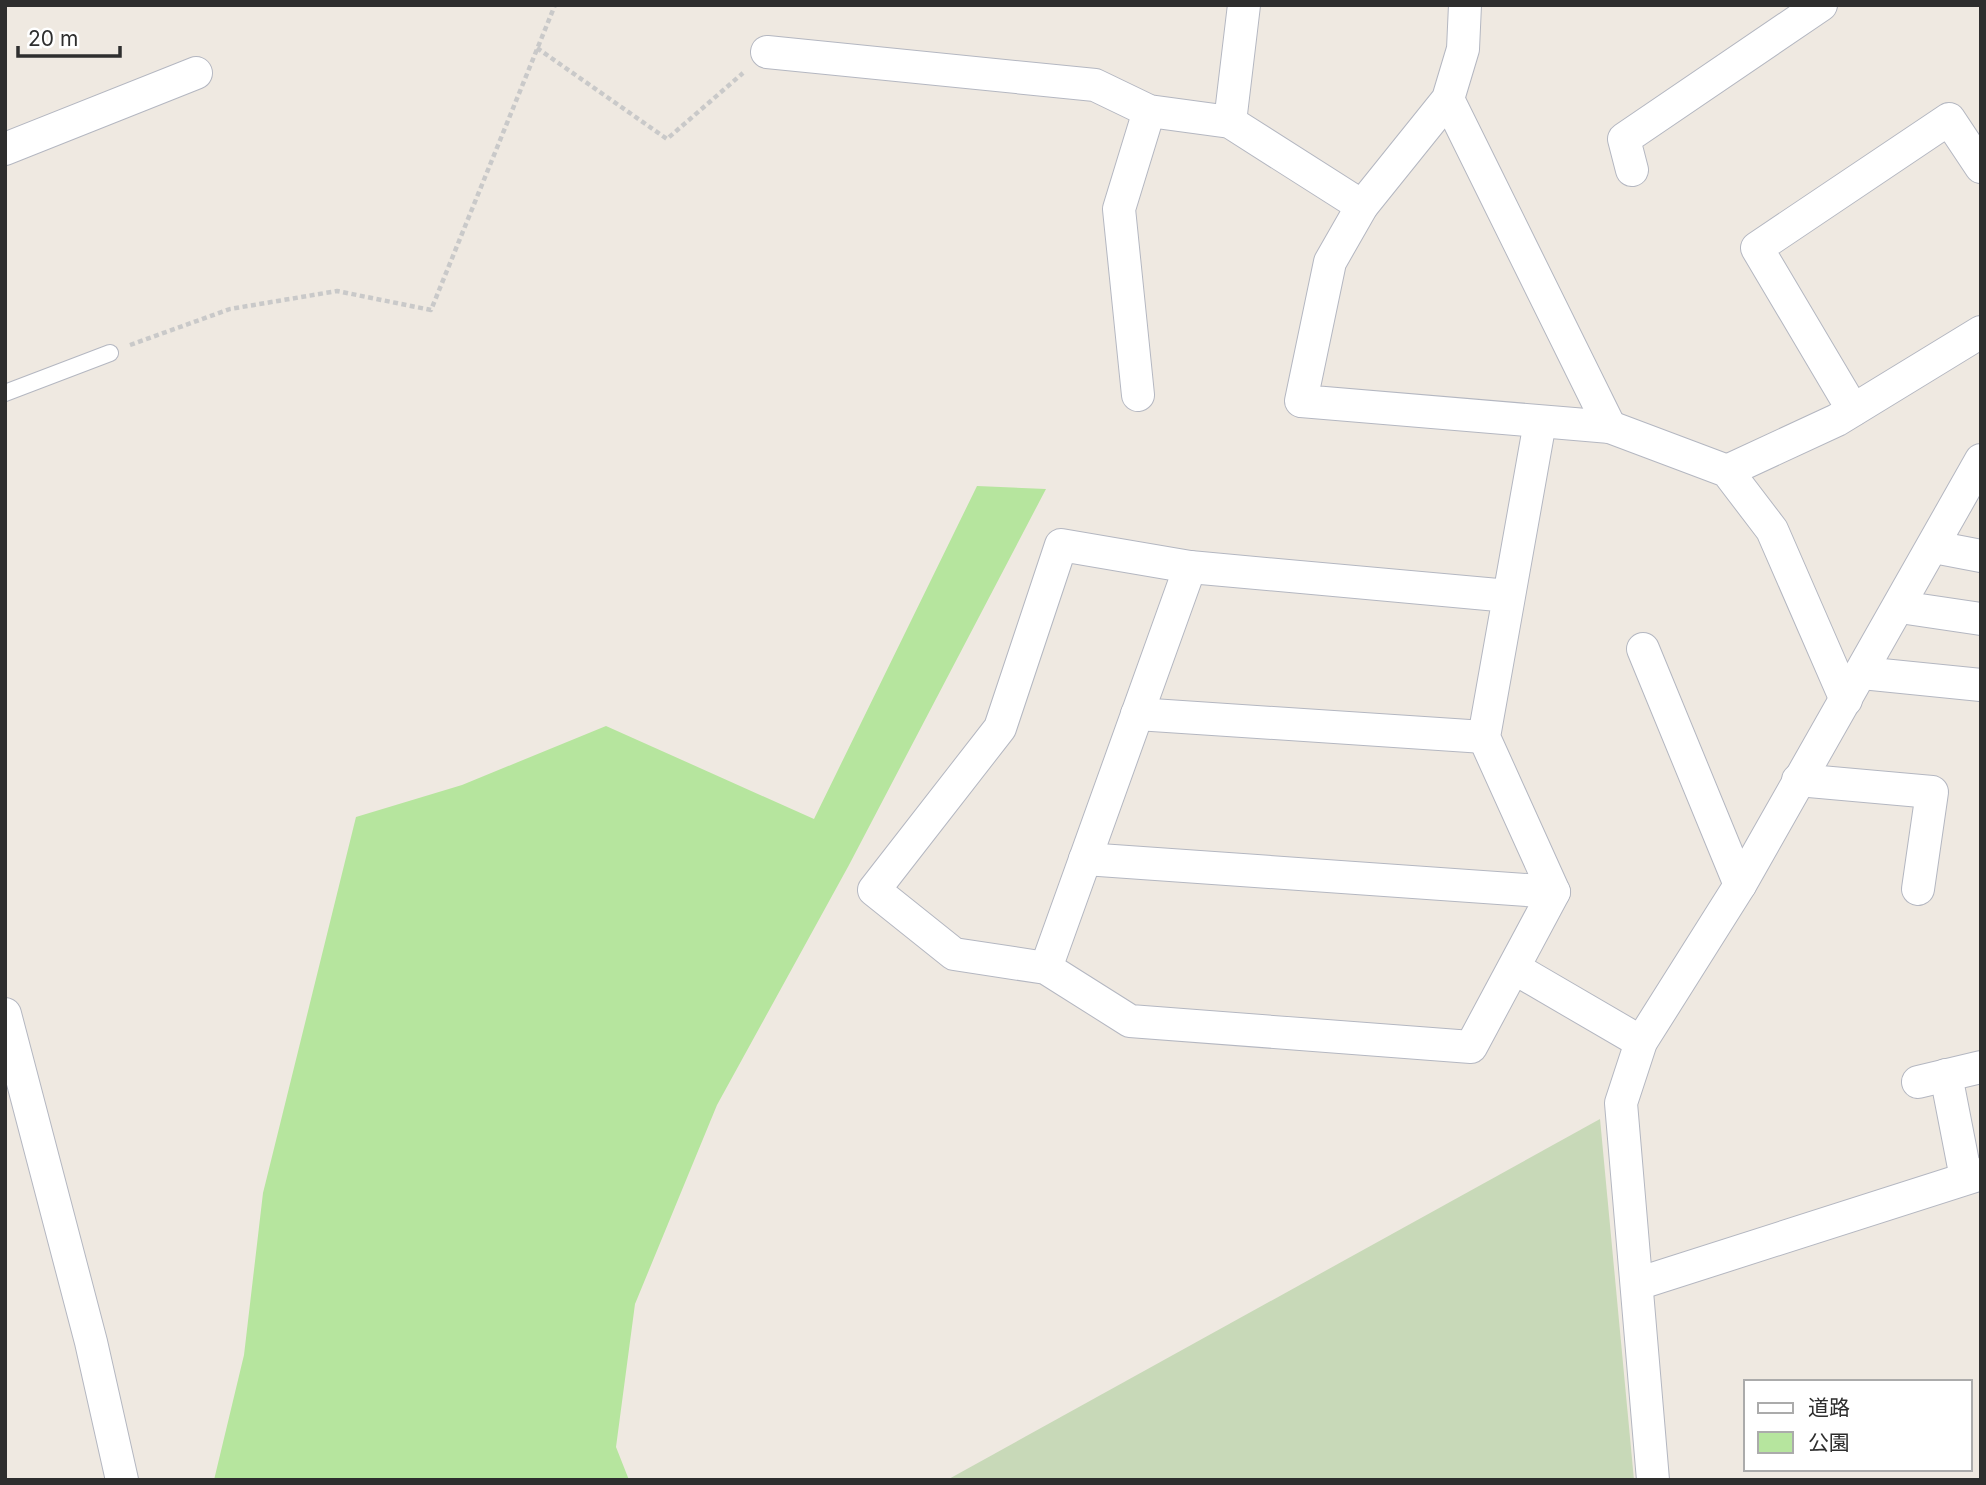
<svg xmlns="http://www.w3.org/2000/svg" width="1986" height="1485" font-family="Inter,'Noto Sans JP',sans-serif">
<rect width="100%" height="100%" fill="#efe9e1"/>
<!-- green -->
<polygon fill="#b6e59e" points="977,486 1046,489 849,865 717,1105 635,1304 616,1447 629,1480 214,1480 244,1355 263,1193 356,817 462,785 606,726 814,819"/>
<!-- cemetery -->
<polygon fill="#c8d9b8" points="1600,1119 1634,1480 947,1480"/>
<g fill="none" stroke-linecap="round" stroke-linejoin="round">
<!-- lane casing -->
<g stroke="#b4b7c1" stroke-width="18">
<polyline id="lane" points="5,393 110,353"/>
</g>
<!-- street casing -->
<g stroke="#b4b7c1" stroke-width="34">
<g id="street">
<polyline points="1465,5 1463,49 1448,99 1362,206 1330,262 1301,401 1610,427 1727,471 1772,530 1846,700"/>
<polyline points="767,52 1095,85 1149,111 1230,122 1362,206"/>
<polyline points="1448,99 1610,427"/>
<polyline points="1230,122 1244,5"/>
<polyline points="5,149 196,73"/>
<polyline points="1632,170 1624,139 1821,5"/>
<polyline points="1138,395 1119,209 1149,111"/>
<polyline points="1853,410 1757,248 1949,119 1981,167"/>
<polyline points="1727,471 1837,420 1981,332"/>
<polyline points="1934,547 1981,556"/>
<polyline points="1509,596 1190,567 1061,545 1000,728 874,890 954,954 1046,968 1130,1021 1471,1047 1554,892 1484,737 1540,422"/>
<polyline points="1900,607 1981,619"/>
<polyline points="1643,649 1740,885"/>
<polyline points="1862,673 1981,685"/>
<polyline points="1137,714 1484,737"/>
<polyline points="1798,780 1932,792 1918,889"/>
<polyline points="1085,859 1554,892"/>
<polyline points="1046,968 1190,567"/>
<polyline points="1514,968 1641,1042"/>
<polyline points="5,1014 91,1342 122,1480"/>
<polyline points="1946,1075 1966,1178"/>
<polyline points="1918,1082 1981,1067"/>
<polyline points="1637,1284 1981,1174"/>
<polyline points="1653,1480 1621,1103 1641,1042 1740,885 1981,460"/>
</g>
</g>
<!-- path -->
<g stroke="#c9c9c9" stroke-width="4.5" stroke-dasharray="5 3.5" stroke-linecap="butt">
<polyline points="537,48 667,139 743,73"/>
<polyline points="130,345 230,309 337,291 431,310 555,5"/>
</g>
<!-- lane -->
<use href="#lane" stroke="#fff" stroke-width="16"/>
<!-- street -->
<use href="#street" stroke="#fff" stroke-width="32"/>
</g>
<!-- border -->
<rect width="1986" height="1485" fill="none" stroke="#2e2e2e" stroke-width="14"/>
<!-- legend -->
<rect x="1744" y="1380" width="228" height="91" fill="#ffffff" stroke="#ababab" stroke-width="2"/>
<rect x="1758" y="1403" width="35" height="10" fill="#ffffff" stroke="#ababab" stroke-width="2"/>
<text x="1808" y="1415" font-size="21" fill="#2e2e2e">道路</text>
<rect x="1758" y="1432" width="35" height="21" fill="#b6e59e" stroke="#ababab" stroke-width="2"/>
<text x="1808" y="1450" font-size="21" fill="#2e2e2e">公園</text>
<!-- scale -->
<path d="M18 46v10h102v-10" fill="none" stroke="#2e2e2e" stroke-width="3.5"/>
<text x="28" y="46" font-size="21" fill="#2e2e2e" stroke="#ffffff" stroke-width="5" paint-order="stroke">20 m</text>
</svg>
